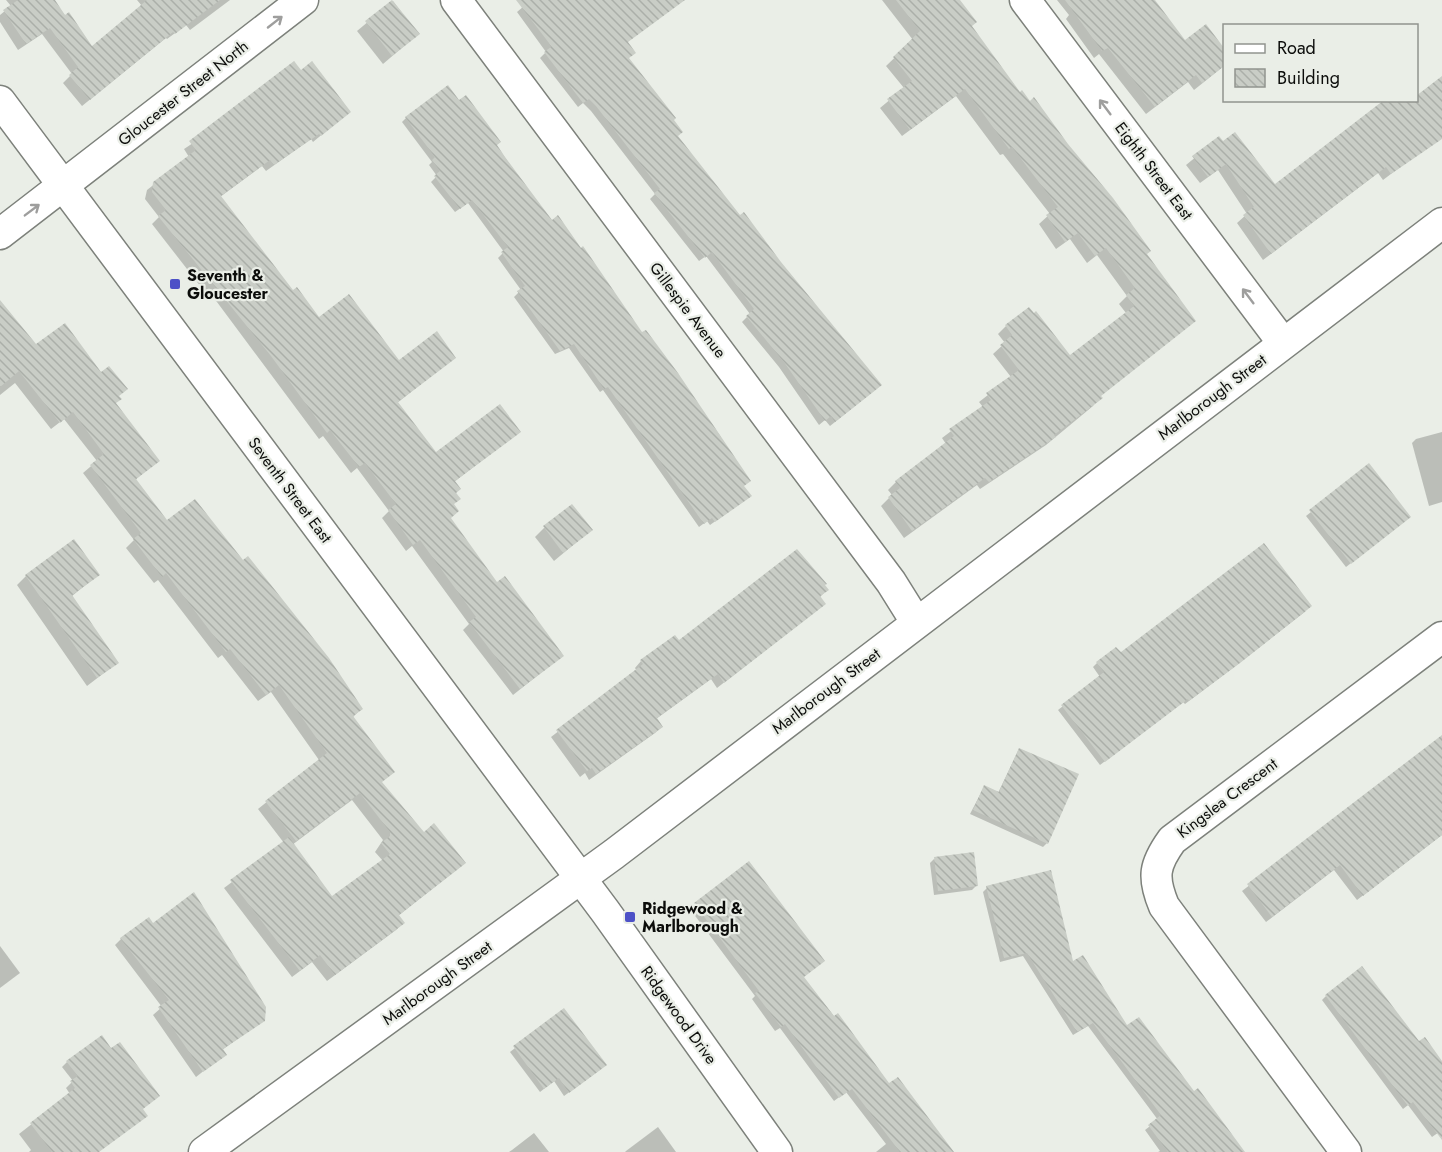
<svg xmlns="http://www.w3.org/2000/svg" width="1442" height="1152" font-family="Jost,sans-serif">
<defs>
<pattern id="building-back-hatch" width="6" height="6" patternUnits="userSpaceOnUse" patternTransform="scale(1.5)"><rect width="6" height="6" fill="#c9cdc6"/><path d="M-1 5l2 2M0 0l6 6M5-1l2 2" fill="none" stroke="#abafa9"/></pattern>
</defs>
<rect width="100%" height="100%" fill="#eaeee7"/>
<!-- shadow -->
<g fill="#0003" fill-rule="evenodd">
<polygon points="6,0 53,0 91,49 142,6 137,0 230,0 190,30 186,25 167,39 166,38 82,106 63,83 72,74 42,34 18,50 0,22 0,15 11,6"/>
<polygon points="531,0 654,0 626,42 627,59 672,120 676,137 875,390 830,426 825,420 819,425 779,367 742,322 750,314 706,256 699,261 650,199 655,194 591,111 583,103 578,107 540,58 546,52 517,12"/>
<polygon points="882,0 959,0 976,35 1194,321 1100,396 1093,406 1046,445 980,489 977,485 904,538 881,506 892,495 888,490 896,482 946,444 942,438 983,407 979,402 1011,377 993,354 1005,343 998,334 1006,326 1069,357 1126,313 1119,304 1127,296 1097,255 1087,263 1070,239 1056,249 1039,224 1050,214 1003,154 1000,155 956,96 902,136 880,108 904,88 886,66 913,40"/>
<polygon points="1057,0 1153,0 1185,42 1206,26 1224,50 1224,66 1194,90 1188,82 1146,114 1099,54 1094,58 1066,19 1069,15"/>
<polygon points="393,1 418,34 383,64 357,31"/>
<polygon points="300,72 349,112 313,142 311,139 266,171 262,166 220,197 293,292 319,319 399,362 454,358 397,403 436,454 519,432 454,482 455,493 450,519 497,584 562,656 513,695 463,630 469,624 412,546 406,551 382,518 389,511 357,468 351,473 323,436 319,439 211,294 208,296 152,224 159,217 145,199 147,190 189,157 184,149"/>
<polygon points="1442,78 1442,127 1432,143 1383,180 1378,173 1263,260 1237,223 1247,214 1218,170 1200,183 1186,165 1219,138 1274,186 1416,100"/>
<polygon points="406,118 496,145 551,222 642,334 646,332 721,437 719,439 743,487 745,500 710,525 707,521 699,527 603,390 600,392 569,348 555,354 514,297 521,290 498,258 504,252 468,203 455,212 431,182 437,176 429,165 432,162 402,122"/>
<path d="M0,313L35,346L118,397L115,404L158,461L135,480L167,522L361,709L352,718L380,783L456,870L398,916L403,923L396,930L327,981L312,962L292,977L224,888L284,843L258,809L319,760L271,692L258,701L222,655L218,658L158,580L154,583L126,548L134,540L83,473L97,461L64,419L51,429L15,383L0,395ZM352,800L383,840L375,852L383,861L331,898L292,845Z"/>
<polygon points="1442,432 1442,502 1429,506 1412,443 1416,439"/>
<polygon points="1369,466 1405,521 1346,567 1306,516"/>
<polygon points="544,528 591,530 554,561 535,537"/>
<polygon points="98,575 72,596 117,663 87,686 17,585 26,576"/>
<polygon points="823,586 827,590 819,598 817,610 717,688 711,679 656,719 661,727 655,733 589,780 585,773 580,777 551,737 637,671 635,668 641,661 679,642"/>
<polygon points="1306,611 1234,667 1185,704 1183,702 1100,765 1058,710 1100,677 1093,667 1097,663 1120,654"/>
<polygon points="1442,737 1442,835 1357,900 1334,870 1266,922 1242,891"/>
<polygon points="1019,749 1047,843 1043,847 970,814 984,787 998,793"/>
<polygon points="934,859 977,885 972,890 934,895 930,863"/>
<polygon points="987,888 1072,963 1127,1027 1194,1093 1242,1152 1158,1152 1160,1151 1145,1130 1158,1120 1088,1026 1073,1035 1023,956 1000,962 983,892"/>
<polygon points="695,904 803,977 941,1152 876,1152 886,1144 846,1092 834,1101 780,1028 775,1031 752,999 755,996 690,909"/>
<polygon points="153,925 264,1020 222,1050 225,1054 196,1077 153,1015 162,1007 115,945 121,939"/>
<polygon points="0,946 20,973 0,988"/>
<polygon points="1326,996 1419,1044 1442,1063 1442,1130 1432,1137 1408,1105 1403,1109 1322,1000"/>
<polygon points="564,1010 601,1069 564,1096 554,1081 540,1092 510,1052"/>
<polygon points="67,1062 141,1110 98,1152 29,1152 31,1150 19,1134 70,1094 66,1088 73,1081 62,1067"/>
<polygon points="658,1127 676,1152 625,1152 626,1151"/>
<polygon points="534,1133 549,1152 509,1152 512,1150"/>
</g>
<!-- building -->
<g fill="url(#building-back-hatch)">
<polygon points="18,0 55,0 65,15 69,12 92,46 147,0 220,0 175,34 173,32 90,100 69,75 78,67 50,28 26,44 3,10"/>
<polygon points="392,0 420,34 392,56 365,21"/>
<polygon points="516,0 685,0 628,42 636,53 629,58 676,118 674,120 683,132 678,136 740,215 744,212 781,262 882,385 835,422 831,416 825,421 784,362 746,316 754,309 712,252 705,258 654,193 660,189 596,106 589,99 583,103 544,52 551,47 549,43"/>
<polygon points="896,0 960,0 977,22 972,26 1020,92 1022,90 1030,101 1034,97 1068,144 1113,198 1151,251 1147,254 1196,321 1101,396 1103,398 1054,435 1056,437 989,482 985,478 912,531 888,497 900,488 895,481 954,436 949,429 991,400 986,393 1019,370 1000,345 1012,335 1005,325 1029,307 1034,313 1036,311 1070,355 1134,306 1126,295 1135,288 1106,248 1095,256 1078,233 1065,242 1046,215 1058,207 1012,147 1009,149 965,89 910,130 887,99 912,81 893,57 920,31"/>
<polygon points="1065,0 1155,0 1185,40 1206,24 1224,48 1224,66 1202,83 1196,75 1155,107 1108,48 1102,51"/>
<polygon points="294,61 301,70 312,61 351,112 321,136 319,134 274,165 270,160 221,196 293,290 297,287 319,317 349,294 399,360 437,331 456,358 398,402 436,452 500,404 521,432 455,481 461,489 456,493 461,499 454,504 459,511 451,518 497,582 505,576 564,656 520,689 469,622 476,617 420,540 413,545 388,510 396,504 365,463 359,467 330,430 327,433 271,356 158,216 166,210 152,192 153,182 196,150 189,141"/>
<polygon points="1442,76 1442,139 1391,174 1386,167 1271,254 1243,215 1254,207 1226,164 1208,177 1192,156 1219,136 1223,141 1235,132 1275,184 1384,100 1416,100 1416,96"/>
<polygon points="448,85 459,100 466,95 501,142 497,145 505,157 552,220 558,215 581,248 583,246 642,332 646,330 678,373 751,481 744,486 752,496 715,522 712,518 704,524 608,387 604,389 574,344 560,351 517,291 525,286 501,252 508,247 472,200 460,209 434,176 440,171 432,160 435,157 405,117"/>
<polygon points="0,300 36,344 65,323 101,372 109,366 128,389 119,396 122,399 116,403 160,461 136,479 167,520 195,499 243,560 248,556 329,658 363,709 353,716 395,772 382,782 424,832 434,823 466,863 399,915 405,923 335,975 320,955 300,971 230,880 289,837 332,896 390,854 381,843 390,836 390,832 360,793 296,841 265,801 327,753 279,685 266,695 230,649 226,652 166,573 162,577 133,539 141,533 90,465 104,454 73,412 60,423 19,371 0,387"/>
<polygon points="1369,463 1411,517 1351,564 1309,510"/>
<polygon points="572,504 593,530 563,553 543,526"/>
<polygon points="74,539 100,575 72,595 119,663 97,678 25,575"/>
<polygon points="1264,543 1312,606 1240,663 1189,701 1188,699 1105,762 1061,705 1104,672 1096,662 1116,647 1121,652"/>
<polygon points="797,549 827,584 825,585 829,590 820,596 826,604 724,683 718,674 657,718 663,727 596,774 592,768 587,771 556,730 643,664 640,660 675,635 679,640"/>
<polygon points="1442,735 1442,835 1363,896 1340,865 1272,917 1247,884"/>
<polygon points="1019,748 1079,774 1048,844 973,810 984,785 999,792"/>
<polygon points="974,852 978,886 938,891 934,857"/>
<polygon points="749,861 825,961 804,977 834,1016 838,1013 889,1083 898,1077 954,1152 900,1152 852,1089 839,1098 785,1024 781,1027 755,993 759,991 694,903"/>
<polygon points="1051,870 1073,961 1083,955 1127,1025 1139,1017 1194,1091 1198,1088 1245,1152 1168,1152 1148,1125 1161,1115 1093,1023 1077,1032 1027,953 1004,958 986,886"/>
<polygon points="194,892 266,1007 265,1021 223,1049 227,1055 203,1072 158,1007 169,1000 120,938 149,917 153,923"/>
<polygon points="1362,966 1419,1041 1425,1037 1442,1061 1442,1140 1413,1102 1408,1106 1325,995"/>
<polygon points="564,1008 607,1065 569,1093 559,1078 544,1089 513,1046"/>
<polygon points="102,1035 111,1048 120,1042 160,1096 143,1109 148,1116 99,1152 52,1152 30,1123 75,1088 70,1081 78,1076 66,1061"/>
</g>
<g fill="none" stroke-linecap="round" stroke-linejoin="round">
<!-- minor casing -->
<g stroke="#7d817b" stroke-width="33">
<g id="minor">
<polyline points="456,0 891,582 916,622"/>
<polyline points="1025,0 1283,343"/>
<polyline points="0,101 605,911 777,1152"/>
<polyline points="0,234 303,0"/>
<polyline points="204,1152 614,854 1442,223"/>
<path d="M1346,1152L1164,906C1152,877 1154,865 1172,840L1442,637"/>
</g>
</g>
<!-- minor -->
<use href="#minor" stroke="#fff" stroke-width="30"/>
</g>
<!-- one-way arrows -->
<defs><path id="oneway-shaft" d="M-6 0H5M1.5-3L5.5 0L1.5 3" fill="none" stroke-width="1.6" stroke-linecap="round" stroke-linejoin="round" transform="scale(1.5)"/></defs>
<g stroke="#9e9e9d">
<use href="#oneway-shaft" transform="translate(275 22) rotate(-38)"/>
<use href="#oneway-shaft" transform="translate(1105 107) rotate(-127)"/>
<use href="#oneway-shaft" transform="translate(32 210) rotate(-37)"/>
<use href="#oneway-shaft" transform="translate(1248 296) rotate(-127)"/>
</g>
<!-- markers -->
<g fill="#4d51c7" stroke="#eaeee7" stroke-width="2">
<rect x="169" y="278" width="12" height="12" rx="3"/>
<rect x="624" y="911" width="12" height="12" rx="3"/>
</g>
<g text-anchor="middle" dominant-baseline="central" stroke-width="4.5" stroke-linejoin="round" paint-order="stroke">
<!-- street labels -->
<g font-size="16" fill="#0c0d0b" stroke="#eaeee7">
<text transform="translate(183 93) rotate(-38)">Gloucester Street North</text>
<text transform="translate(1154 171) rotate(53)">Eighth Street East</text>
<text transform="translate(688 310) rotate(53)">Gillespie Avenue</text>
<text transform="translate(1212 397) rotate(-37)">Marlborough Street</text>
<text transform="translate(290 490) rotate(53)">Seventh Street East</text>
<text transform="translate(826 691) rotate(-37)">Marlborough Street</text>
<text transform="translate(1227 798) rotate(-37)">Kingslea Crescent</text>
<text transform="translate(437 983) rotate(-36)">Marlborough Street</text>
<text transform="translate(679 1015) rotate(54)">Ridgewood Drive</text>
</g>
<!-- poi labels -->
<g font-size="16" font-weight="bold" fill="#0c0d0b" stroke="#eaeee7" text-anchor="start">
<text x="187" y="275">Seventh &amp;<tspan x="187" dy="18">Gloucester</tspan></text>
<text x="642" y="908">Ridgewood &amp;<tspan x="642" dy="18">Marlborough</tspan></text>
</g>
</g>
<!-- legend -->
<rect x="1223" y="24" width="195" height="78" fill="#eaeee7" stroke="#91948f" stroke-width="1.5"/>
<rect x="1235" y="44" width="30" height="9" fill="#ffffff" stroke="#91948f" stroke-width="1.5"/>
<text x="1277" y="54" font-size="18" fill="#0c0d0b">Road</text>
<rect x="1235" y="69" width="30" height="18" fill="url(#building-back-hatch)" stroke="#91948f" stroke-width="1.5"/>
<text x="1277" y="84" font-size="18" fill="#0c0d0b">Building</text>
</svg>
